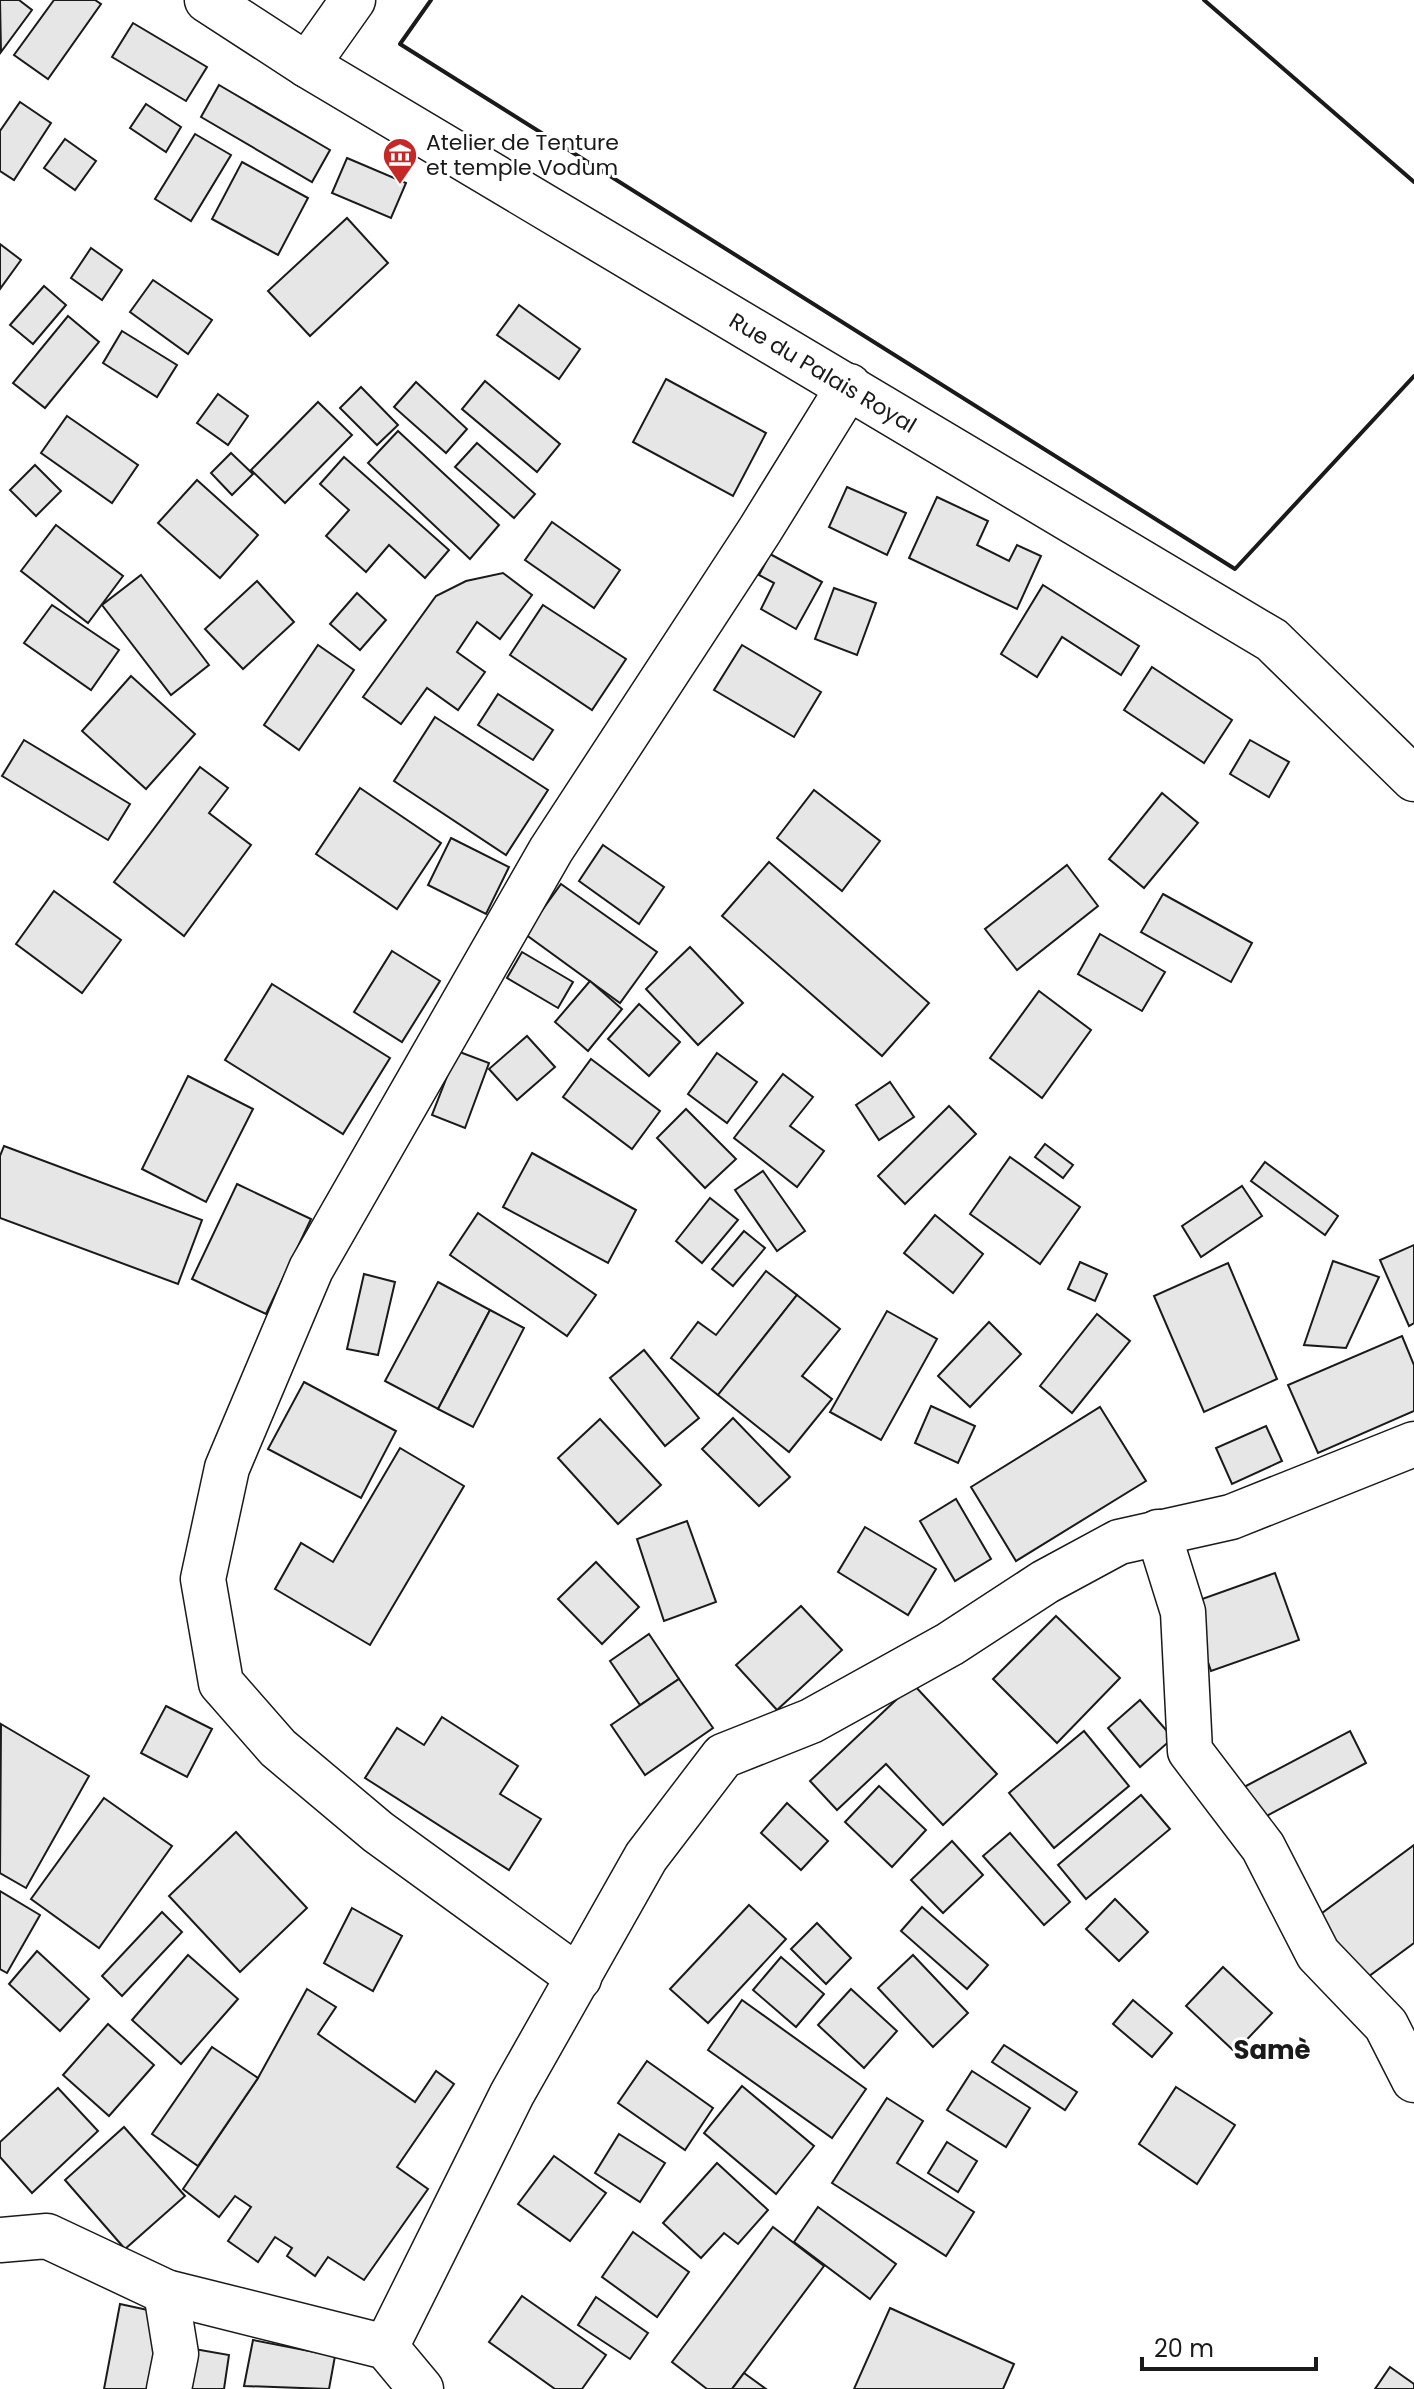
<svg xmlns="http://www.w3.org/2000/svg" width="1414" height="2389" font-family="Poppins,sans-serif">
<rect width="100%" height="100%" fill="#fff"/>
<!-- building -->
<g fill="#e6e6e6" stroke="#1a1a1a" stroke-width="2">
<polygon points="0,0 19,0 32,10 1,52"/>
<polygon points="54,0 95,0 101,4 48,79 14,55"/>
<polygon points="133,23 207,67 186,101 112,57"/>
<polygon points="219,85 330,150 312,182 201,117"/>
<polygon points="20,102 51,123 14,180 0,171 0,131"/>
<polygon points="146,104 181,127 166,152 130,128"/>
<polygon points="195,134 231,155 191,221 155,199"/>
<polygon points="65,139 96,161 75,190 44,168"/>
<polygon points="347,158 406,183 391,218 332,193"/>
<polygon points="242,162 308,198 278,255 212,219"/>
<polygon points="347,218 388,263 310,336 268,291"/>
<polygon points="0,244 21,260 0,289"/>
<polygon points="91,248 122,270 102,300 71,278"/>
<polygon points="153,280 212,320 188,354 130,312"/>
<polygon points="44,286 66,305 33,344 10,325"/>
<polygon points="519,305 580,349 559,379 497,335"/>
<polygon points="68,316 99,342 45,408 13,383"/>
<polygon points="122,331 177,365 157,397 103,363"/>
<polygon points="666,379 766,433 733,496 633,442"/>
<polygon points="485,381 560,444 537,472 462,409"/>
<polygon points="416,382 467,429 446,453 394,407"/>
<polygon points="361,387 398,425 377,445 340,408"/>
<polygon points="218,394 248,416 228,445 197,423"/>
<polygon points="318,402 352,435 285,503 251,470"/>
<polygon points="67,416 138,465 112,503 41,453"/>
<polygon points="398,431 499,525 470,559 368,463"/>
<polygon points="477,443 535,494 514,518 455,467"/>
<polygon points="231,453 253,474 232,495 211,473"/>
<polygon points="344,457 449,550 425,578 389,545 366,572 326,536 349,510 320,484"/>
<polygon points="35,465 61,491 36,516 10,490"/>
<polygon points="197,480 258,535 220,578 158,523"/>
<polygon points="847,487 906,513 887,555 829,527"/>
<polygon points="937,497 988,521 977,545 1009,561 1017,545 1041,556 1017,609 909,558"/>
<polygon points="552,522 620,570 594,608 525,560"/>
<polygon points="56,525 123,576 88,623 21,571"/>
<polygon points="770,554 822,582 796,629 761,609 774,583 759,575"/>
<polygon points="503,573 532,595 500,639 477,622 457,652 485,672 458,710 427,688 401,724 363,697 436,596 466,581"/>
<polygon points="141,575 209,665 171,695 102,605"/>
<polygon points="257,581 294,622 243,669 205,629"/>
<polygon points="1043,585 1139,646 1121,675 1062,637 1037,677 1001,654"/>
<polygon points="834,588 876,603 857,655 815,639"/>
<polygon points="357,593 386,620 360,650 330,624"/>
<polygon points="52,605 119,650 91,690 24,643"/>
<polygon points="543,605 626,659 592,710 510,655"/>
<polygon points="318,645 354,670 299,750 264,725"/>
<polygon points="742,645 821,692 794,737 714,690"/>
<polygon points="1152,667 1232,720 1204,763 1124,710"/>
<polygon points="131,676 195,734 146,789 82,731"/>
<polygon points="498,694 553,730 533,760 478,725"/>
<polygon points="435,717 548,790 506,855 394,781"/>
<polygon points="24,740 130,804 108,840 2,776"/>
<polygon points="1250,740 1289,762 1269,797 1230,774"/>
<polygon points="200,767 228,788 209,813 251,845 184,936 114,882"/>
<polygon points="360,788 441,843 397,909 316,854"/>
<polygon points="814,790 880,841 842,891 777,838"/>
<polygon points="1162,793 1198,823 1144,888 1109,859"/>
<polygon points="451,838 509,867 486,914 428,885"/>
<polygon points="603,845 664,887 639,924 579,881"/>
<polygon points="769,862 929,1003 882,1056 722,916"/>
<polygon points="1067,865 1098,906 1017,970 985,929"/>
<polygon points="561,884 657,952 620,1003 525,934"/>
<polygon points="54,891 121,940 82,993 16,944"/>
<polygon points="1163,894 1252,943 1231,982 1141,932"/>
<polygon points="1100,934 1165,972 1142,1011 1078,974"/>
<polygon points="690,947 743,1003 698,1045 646,989"/>
<polygon points="392,951 440,981 402,1042 354,1012"/>
<polygon points="522,952 573,982 558,1008 507,978"/>
<polygon points="590,981 622,1009 588,1051 555,1022"/>
<polygon points="272,984 390,1058 343,1134 225,1060"/>
<polygon points="1039,991 1091,1030 1042,1098 990,1058"/>
<polygon points="639,1004 680,1042 649,1076 608,1039"/>
<polygon points="527,1036 555,1067 517,1100 489,1069"/>
<polygon points="457,1051 489,1063 465,1128 432,1115"/>
<polygon points="717,1053 757,1082 727,1123 688,1094"/>
<polygon points="591,1059 660,1111 632,1149 563,1097"/>
<polygon points="783,1074 813,1097 790,1126 824,1151 797,1187 734,1138"/>
<polygon points="188,1076 253,1109 206,1202 142,1169"/>
<polygon points="890,1082 914,1117 879,1140 856,1105"/>
<polygon points="949,1106 976,1134 905,1204 878,1176"/>
<polygon points="686,1109 736,1159 705,1188 657,1138"/>
<polygon points="1045,1144 1073,1165 1063,1178 1035,1157"/>
<polygon points="4,1146 202,1220 178,1284 0,1218 0,1156"/>
<polygon points="532,1153 636,1210 608,1263 503,1207"/>
<polygon points="1010,1157 1080,1207 1040,1264 970,1214"/>
<polygon points="1265,1162 1338,1216 1325,1235 1251,1181"/>
<polygon points="763,1171 805,1231 777,1251 735,1190"/>
<polygon points="237,1184 311,1219 266,1314 192,1279"/>
<polygon points="1242,1186 1262,1216 1201,1257 1182,1226"/>
<polygon points="710,1198 738,1220 702,1263 676,1241"/>
<polygon points="478,1213 596,1295 567,1336 450,1255"/>
<polygon points="935,1215 983,1254 953,1293 904,1253"/>
<polygon points="744,1231 765,1248 733,1286 712,1269"/>
<polygon points="1414,1245 1414,1323 1409,1326 1380,1260"/>
<polygon points="1333,1261 1379,1277 1346,1348 1304,1345"/>
<polygon points="1080,1262 1107,1274 1095,1301 1068,1289"/>
<polygon points="1228,1263 1277,1379 1204,1412 1154,1296"/>
<polygon points="766,1271 797,1295 718,1395 671,1358 698,1322 716,1335"/>
<polygon points="364,1274 395,1282 378,1355 347,1349"/>
<polygon points="438,1282 490,1310 438,1409 385,1381"/>
<polygon points="797,1295 840,1329 802,1376 832,1399 789,1452 718,1395"/>
<polygon points="490,1310 524,1328 473,1427 438,1409"/>
<polygon points="887,1311 937,1339 881,1440 830,1412"/>
<polygon points="1097,1314 1130,1341 1072,1413 1040,1386"/>
<polygon points="989,1322 1021,1354 970,1407 938,1376"/>
<polygon points="1402,1336 1414,1365 1414,1411 1318,1453 1288,1385"/>
<polygon points="644,1350 699,1418 665,1446 610,1378"/>
<polygon points="304,1382 396,1431 361,1498 268,1449"/>
<polygon points="931,1406 975,1426 958,1463 915,1443"/>
<polygon points="1100,1407 1146,1481 1016,1561 971,1487"/>
<polygon points="733,1418 790,1477 759,1506 702,1449"/>
<polygon points="600,1419 661,1485 618,1524 558,1458"/>
<polygon points="1266,1426 1282,1461 1232,1484 1216,1448"/>
<polygon points="400,1448 464,1486 370,1645 275,1589 301,1543 333,1562"/>
<polygon points="956,1499 991,1559 955,1581 920,1521"/>
<polygon points="687,1521 716,1602 664,1621 637,1539"/>
<polygon points="865,1527 936,1569 908,1615 838,1572"/>
<polygon points="596,1562 639,1607 602,1644 558,1599"/>
<polygon points="1275,1573 1299,1640 1211,1671 1188,1604"/>
<polygon points="801,1606 842,1650 777,1710 736,1665"/>
<polygon points="1056,1616 1120,1678 1057,1743 993,1679"/>
<polygon points="649,1634 679,1679 640,1705 610,1661"/>
<polygon points="679,1679 713,1728 645,1775 611,1725"/>
<polygon points="913,1684 997,1774 943,1825 886,1764 837,1810 810,1781"/>
<polygon points="1140,1700 1173,1738 1140,1767 1108,1728"/>
<polygon points="166,1706 212,1729 187,1777 141,1753"/>
<polygon points="442,1717 518,1766 500,1794 541,1819 509,1870 365,1778 397,1728 424,1745"/>
<polygon points="1,1724 89,1776 26,1888 0,1873"/>
<polygon points="1084,1731 1129,1786 1054,1848 1009,1793"/>
<polygon points="1350,1731 1366,1763 1261,1819 1244,1787"/>
<polygon points="879,1786 926,1830 892,1867 845,1822"/>
<polygon points="1141,1795 1170,1829 1086,1899 1058,1865"/>
<polygon points="104,1798 172,1846 99,1948 31,1899"/>
<polygon points="787,1803 828,1841 801,1870 761,1833"/>
<polygon points="236,1832 307,1908 240,1972 169,1896"/>
<polygon points="1010,1833 1070,1902 1044,1925 983,1856"/>
<polygon points="952,1841 983,1875 943,1913 911,1880"/>
<polygon points="1414,1845 1414,1943 1361,1982 1314,1919"/>
<polygon points="0,1891 40,1915 7,1973 0,1969"/>
<polygon points="1115,1899 1148,1932 1119,1961 1086,1929"/>
<polygon points="749,1905 786,1939 708,2023 670,1989"/>
<polygon points="922,1907 988,1965 967,1989 901,1931"/>
<polygon points="352,1908 402,1936 373,1991 324,1963"/>
<polygon points="162,1912 182,1932 122,1996 102,1976"/>
<polygon points="817,1923 851,1958 826,1984 791,1949"/>
<polygon points="37,1951 89,1999 60,2031 9,1984"/>
<polygon points="188,1955 238,1999 181,2064 132,2020"/>
<polygon points="913,1955 968,2013 933,2047 878,1988"/>
<polygon points="781,1957 824,1994 796,2027 753,1990"/>
<polygon points="1223,1967 1272,2013 1235,2052 1186,2006"/>
<polygon points="307,1989 336,2007 318,2034 415,2102 436,2071 454,2084 397,2167 428,2189 364,2280 328,2257 315,2276 287,2256 292,2248 275,2237 258,2262 228,2241 251,2207 235,2196 219,2217 183,2189 258,2078"/>
<polygon points="851,1989 897,2031 864,2068 818,2025"/>
<polygon points="742,2000 866,2089 832,2138 708,2050"/>
<polygon points="1133,2000 1172,2033 1152,2057 1113,2024"/>
<polygon points="108,2024 154,2065 109,2116 63,2075"/>
<polygon points="1004,2045 1077,2092 1065,2110 992,2062"/>
<polygon points="212,2047 258,2078 198,2166 152,2134"/>
<polygon points="647,2061 713,2108 685,2150 618,2103"/>
<polygon points="972,2071 1030,2108 1006,2147 947,2110"/>
<polygon points="742,2086 814,2146 776,2194 704,2133"/>
<polygon points="1176,2087 1235,2125 1197,2184 1139,2144"/>
<polygon points="58,2088 98,2131 32,2193 0,2157 0,2142"/>
<polygon points="887,2098 923,2121 897,2163 974,2212 946,2256 832,2183"/>
<polygon points="124,2127 185,2196 125,2249 65,2180"/>
<polygon points="619,2134 665,2163 640,2202 595,2173"/>
<polygon points="947,2142 977,2161 958,2192 928,2173"/>
<polygon points="554,2156 606,2193 570,2241 518,2204"/>
<polygon points="717,2163 768,2210 738,2244 724,2233 701,2258 663,2223"/>
<polygon points="818,2207 896,2264 870,2299 794,2242"/>
<polygon points="773,2227 824,2266 732,2389 707,2389 672,2362"/>
<polygon points="633,2232 689,2272 657,2317 602,2277"/>
<polygon points="522,2296 606,2355 582,2389 555,2389 489,2342"/>
<polygon points="596,2297 648,2333 630,2359 578,2325"/>
<polygon points="120,2304 157,2312 153,2389 104,2389"/>
<polygon points="890,2308 1014,2364 1003,2389 854,2389"/>
<polygon points="253,2340 335,2356 329,2389 244,2386"/>
<polygon points="183,2347 229,2355 224,2389 176,2389"/>
<polygon points="1390,2367 1414,2384 1414,2389 1375,2389"/>
<polygon points="744,2373 766,2389 732,2389"/>
</g>
<g fill="none" stroke-linecap="round" stroke-linejoin="round">
<!-- minor casing -->
<g stroke="#1a1a1a" stroke-width="47">
<g id="minor">
<path id="s1" d="M207,0L307,65L1272,640L1414,779"/>
<polyline points="307,65 353,0"/>
<polyline points="1158,1532 1183,1612 1190,1751 1263,1847 1318,1954 1386,2025 1414,2080"/>
<polyline points="579,1978 378,1832 278,1748 221,1683 203,1579 227,1468 311,1269 551,850 760,530 849,386"/>
<polyline points="0,2240 47,2236 166,2292 386,2347 421,2389"/>
<polyline points="166,2292 176,2354 169,2389"/>
<polyline points="386,2347 512,2094 646,1857 723,1756 811,1721 950,1644 1045,1582 1119,1542 1231,1517 1414,1444"/>
</g>
</g>
<!-- minor -->
<use href="#minor" stroke="#fff" stroke-width="44"/>
<!-- wall -->
<g stroke="#1a1a1a" stroke-width="4">
<polyline points="431,0 400,44 1235,569 1414,376"/>
<polyline points="1204,0 1414,182"/>
</g>
</g>
<!-- icons -->
<defs>
<g id="museum-pin" transform="scale(1.8)"><path d="M0 17L-7.5 6A9.5 9.5 0 1 1 7.5 6Z" fill="#c62828" stroke="#fff"/><path d="M0-6L6-3V-2H-6V-3ZM-5-1h2V3h-2ZM-1-1h2V3h-2ZM3-1h2V3H3ZM-6 4H6V6H-6Z" fill="#fff"/></g>
</defs>
<g fill-rule="evenodd">
<use href="#museum-pin" x="400" y="155"/>
</g>
<g text-anchor="middle" dominant-baseline="central" stroke-width="6" stroke-linejoin="round" paint-order="stroke">
<!-- poi labels -->
<g font-size="22" fill="#1a1a1a" stroke="#fff" text-anchor="start">
<text x="426" y="142">Atelier de Tenture<tspan x="426" dy="25">et temple Vodum</tspan></text>
</g>
<!-- street labels -->
<g font-size="22" fill="#1a1a1a" stroke="#fff">
<text stroke="none"><textPath href="#s1" startOffset="720">Rue du Palais Royal</textPath></text>
</g>
<!-- quarter labels -->
<g font-size="26" font-weight="bold" fill="#1a1a1a" stroke="#fff">
<text x="1272" y="2050">Samè</text>
</g>
</g>
<!-- scale -->
<path d="M1142 2357v12h174v-12" fill="none" stroke="#1a1a1a" stroke-width="4"/>
<text x="1154" y="2357" font-size="24" fill="#1a1a1a" stroke="#ffffff" stroke-width="6" paint-order="stroke">20 m</text>
</svg>
